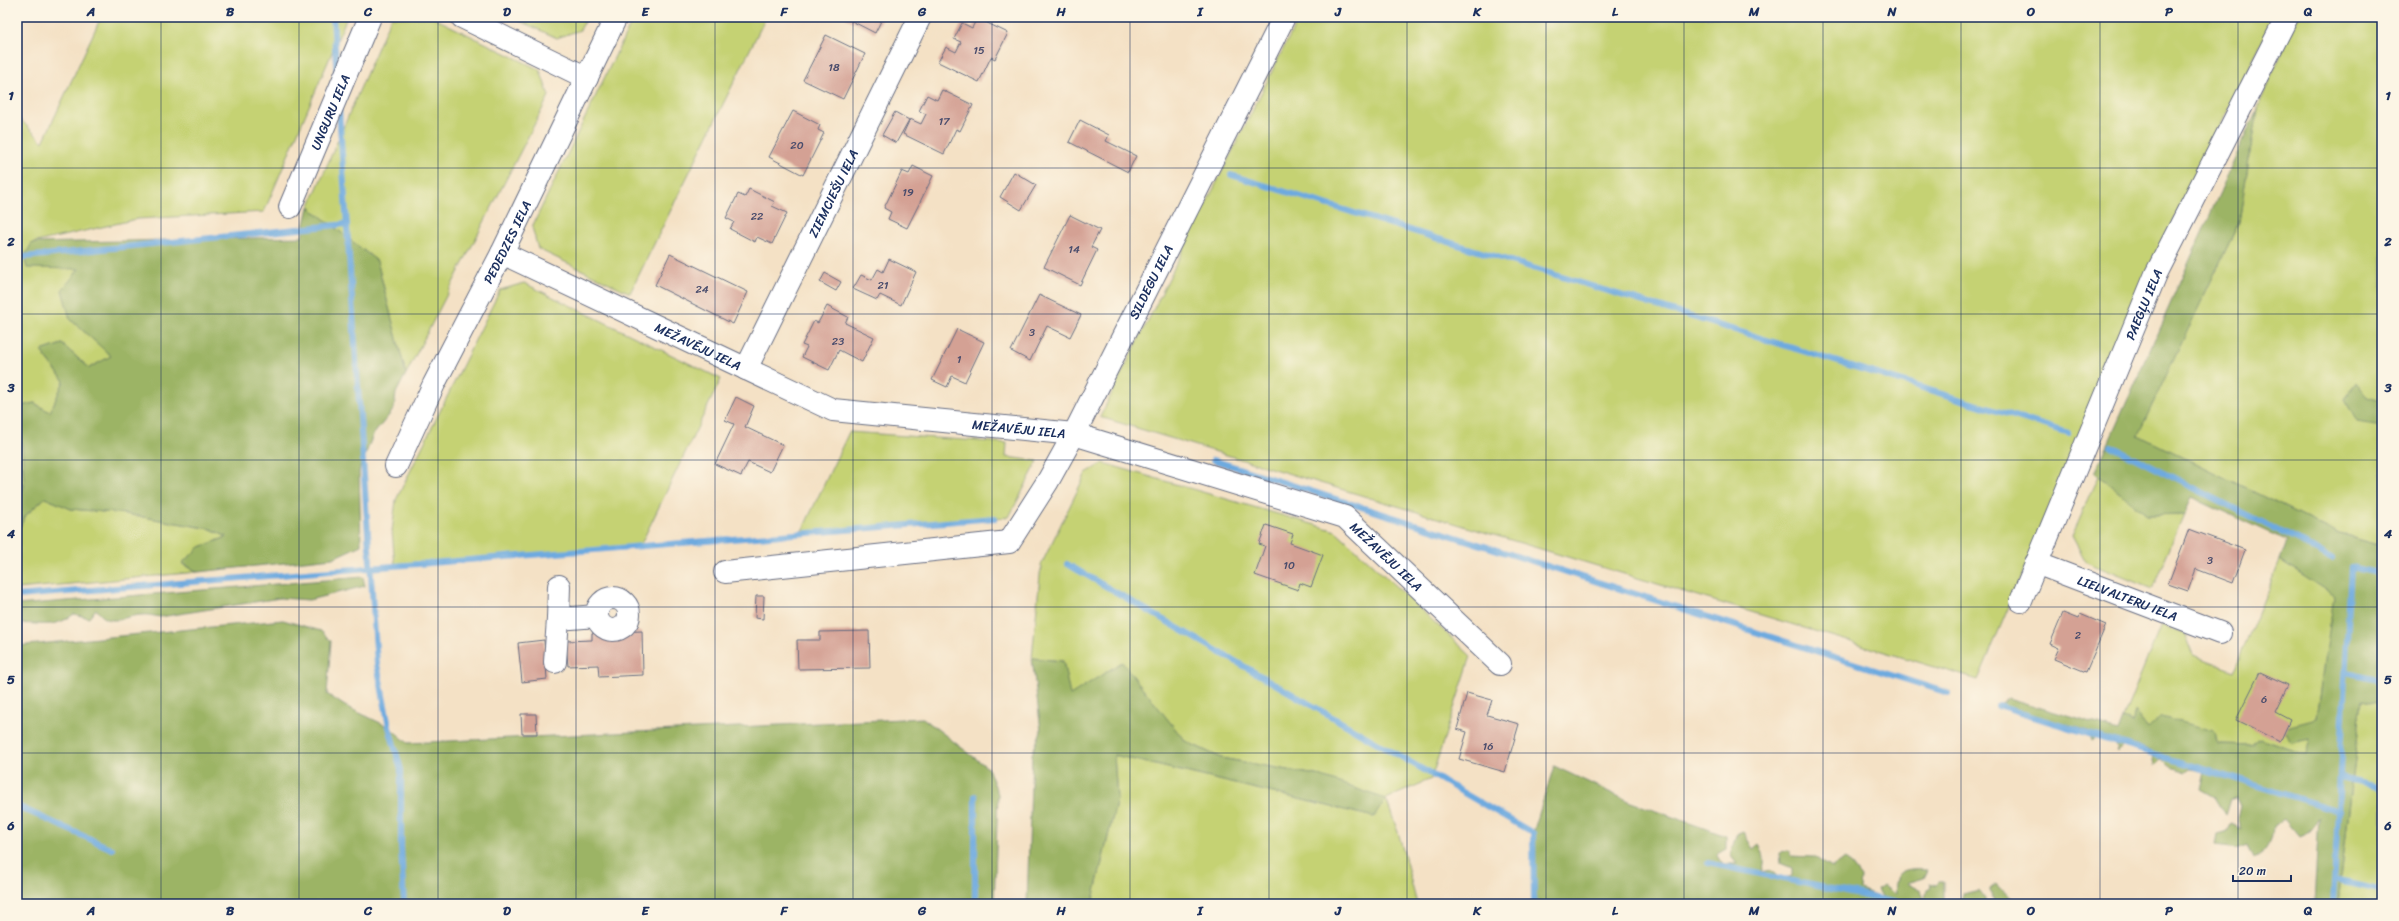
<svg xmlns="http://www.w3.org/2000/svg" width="2399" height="921" font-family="Sriracha,sans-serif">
<rect width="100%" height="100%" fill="#fcf5e5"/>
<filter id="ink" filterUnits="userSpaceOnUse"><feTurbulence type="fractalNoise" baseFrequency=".025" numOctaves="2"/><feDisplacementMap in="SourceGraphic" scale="8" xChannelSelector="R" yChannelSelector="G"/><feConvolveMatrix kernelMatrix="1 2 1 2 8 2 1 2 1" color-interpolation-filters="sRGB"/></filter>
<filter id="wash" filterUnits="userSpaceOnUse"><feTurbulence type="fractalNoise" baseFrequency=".012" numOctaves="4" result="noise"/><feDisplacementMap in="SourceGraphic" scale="16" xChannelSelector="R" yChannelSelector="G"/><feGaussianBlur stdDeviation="0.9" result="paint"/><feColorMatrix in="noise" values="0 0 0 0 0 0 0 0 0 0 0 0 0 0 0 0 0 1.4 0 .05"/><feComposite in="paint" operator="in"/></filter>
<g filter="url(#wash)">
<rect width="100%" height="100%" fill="#f4e1c5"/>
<!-- green -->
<g fill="#c5d273" stroke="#708068">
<polygon points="101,17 347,17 264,212 137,219 32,243 79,269 70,319 112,356 89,368 62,344 41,351 64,381 50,413 35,403 17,407 17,116 43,142"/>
<polygon points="391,17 432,17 540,70 549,96 406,374 377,261 309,207"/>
<polygon points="511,17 587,17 580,30 557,38"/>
<polygon points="634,17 766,17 630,293 538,249 532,227"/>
<polygon points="1299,17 2274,17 2156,256 1978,680 1100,417"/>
<polygon points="2297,17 2364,17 2382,26 2382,546 2339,534 2137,435 2239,222 2257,109"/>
<polygon points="524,283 721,379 640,546 395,566 392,531 396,500 500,290"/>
<polygon points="849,432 1007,443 1006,457 1038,461 1009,517 801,533"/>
<polygon points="17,441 22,442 24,487 17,500"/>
<polygon points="1103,463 1336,531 1471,656 1431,779 1386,799 1399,835 1417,904 1092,904 1117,799 1114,755 1374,817 1316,775 1221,758 1185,741 1156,706 1069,695 1063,661 1032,658 1041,565 1086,473"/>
<polygon points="2099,476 2147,515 2184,514 2152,589 2086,562 2072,536"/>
<polygon points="45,498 71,509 126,514 211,529 227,537 200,547 182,564 198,572 17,589 17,532 26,515"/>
<polygon points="2280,560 2335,595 2317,719 2306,755 2261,739 2252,746 2219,745 2148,729 2134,712 2133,723 2123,718 2161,625 2184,633 2193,656 2234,671"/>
<polygon points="2362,699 2382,703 2382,904 2338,904"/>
</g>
<!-- forest -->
<g fill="#9cb465" stroke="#5c7262">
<path d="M2257,109L2239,222L2138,435L2339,534L2382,546V703L2362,699L2338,904H2314L2319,817L2312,830L2299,836L2285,819L2273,827C2272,843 2268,852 2254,859L2248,844L2237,848L2215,845L2217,834L2228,831L2231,824L2241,829L2237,819L2240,806L2236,798L2231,799L2226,815L2215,797L2201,789L2205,771L2190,769L2186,772L2171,767L2161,759L2154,765L2151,750L2125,743L2118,752L2115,740L2100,735L2092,741L2089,731L1998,706L2008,698L2118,731L2123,718L2133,723L2134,711L2148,729L2161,717L2214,731L2219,745L2252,746L2261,739L2306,755L2310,738L2291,742L2282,728L2317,719L2334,595L2280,560L2287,541L2192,497L2184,514L2147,515L2095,473Z"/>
<polygon points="309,207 377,261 406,374 396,393 394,409 373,435 359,471 361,545 333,558 198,572 182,563 200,547 227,537 211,529 126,514 71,509 45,498 26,515 17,532 17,500 24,487 22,442 17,441 17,407 34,403 50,412 64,381 41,351 62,344 89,368 111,356 70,319 62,290 79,269 27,268 24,257 32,243 302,237"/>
<polygon points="2356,382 2367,396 2382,400 2382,426 2357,422 2345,400"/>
<path d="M363,577L365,586L309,600L280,598L160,617C154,616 147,614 141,615C121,616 110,629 96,609L89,618L74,614C53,630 41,622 17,624V605Z"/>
<polygon points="283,620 321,631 331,641 327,694 345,706 389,727 408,743 923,718 988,768 998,794 994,904 17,904 17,646"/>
<polygon points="1032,658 1063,661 1070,695 1122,662 1185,741 1221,758 1316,775 1386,799 1374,817 1114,755 1117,799 1092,904 1027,904 1032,754 1041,731"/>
<path d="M1554,766L1628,801L1726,836V849L1717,854L1723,864H1737L1730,855L1736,835L1743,832L1753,849L1759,844C1764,854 1766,861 1762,872L1771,870L1776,873L1778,880L1792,876V868L1780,863L1779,853L1790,851V856L1814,857L1832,868L1844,859L1851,864L1861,877L1860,890L1883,899L1878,889L1883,885L1895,894C1892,870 1906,869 1927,870L1923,878L1906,883L1921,891L1924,899L1920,904H1536L1533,833Z"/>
<polygon points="1939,882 1944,882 1944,901 1941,904 1924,904 1927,890 1931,888 1929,883 1936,885"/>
<polygon points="1997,884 2014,902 2013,904 1994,904 1991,889"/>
<polygon points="1979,890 1986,899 1984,904 1963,904 1963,894"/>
</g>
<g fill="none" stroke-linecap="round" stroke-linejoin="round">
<!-- stream -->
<g stroke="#6eaadf" stroke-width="6">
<polyline points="333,17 337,77"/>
<polyline points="339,110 377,664 389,727 401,770 401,846 404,904"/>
<polyline points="1231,175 2069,433"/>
<polyline points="24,257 347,224"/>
<polyline points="2111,446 2332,558"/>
<polyline points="1213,460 1948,693"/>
<polyline points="1067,564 1533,833 1534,904"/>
<polyline points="17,596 995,518"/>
<polyline points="2347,673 2382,681"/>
<polyline points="1998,706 2339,811"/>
<polyline points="2341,778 2382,788"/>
<polyline points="17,806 112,849"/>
<polyline points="1708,863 1902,904"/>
<polyline points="2335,880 2382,891"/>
<polyline points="975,904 975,796"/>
<polyline points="2333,904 2351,567 2382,574"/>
</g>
</g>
<g id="blocks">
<!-- building -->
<g fill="#d4a194">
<polygon points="844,17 883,17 875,33"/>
<polygon points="977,18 1008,33 995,59 991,57 979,82 938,62 946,47 956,52 961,42 954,39 962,23 972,28"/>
<polygon points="826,35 865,54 843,99 803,80"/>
<polygon points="942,90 973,105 960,131 956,129 944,154 903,134 910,119 921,124 926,114 919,111 927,95 937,100"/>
<polygon points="793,111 820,125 818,130 824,133 803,175 769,157"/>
<polygon points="895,112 909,120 896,143 882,135"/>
<polygon points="1080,120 1109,135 1106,141 1136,156 1128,172 1069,142"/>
<polygon points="913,166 933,176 907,228 888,219 891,212 884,208 902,171 909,174"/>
<polygon points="1014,172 1036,185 1021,210 1000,197"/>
<polygon points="749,189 775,202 772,206 787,213 772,244 757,237 755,242 730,229 734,222 726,218 738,194 745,197"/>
<polygon points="1070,215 1100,230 1091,247 1097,250 1080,285 1044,267"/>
<polygon points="670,254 748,292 733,324 655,285"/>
<polygon points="889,259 916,272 901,305 880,295 877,300 853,289 861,275 872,280 878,269 883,272"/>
<polygon points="825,273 841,282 836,291 820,282"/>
<polygon points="1039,295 1081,315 1070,337 1047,326 1030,361 1011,351"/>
<polygon points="827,306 848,317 845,323 874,337 862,362 839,350 829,370 802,357 807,347 802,345 814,321 818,323"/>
<polygon points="957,329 984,342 965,382 952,376 947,387 932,380"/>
<polygon points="736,397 754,406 745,427 783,445 770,472 748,462 741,476 715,464 734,424 725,420"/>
<polygon points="1266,525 1293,534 1290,543 1323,555 1311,587 1300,583 1298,590 1255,575 1265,546 1259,544"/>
<polygon points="2189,529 2245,550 2233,583 2196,569 2188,591 2168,584"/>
<polygon points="756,596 764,596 763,619 755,618"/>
<polygon points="2063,613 2078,619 2080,614 2106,625 2086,672 2054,659 2059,648 2050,644"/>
<polygon points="642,631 643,675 599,677 598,665 568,666 566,641 592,640 592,633"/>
<polygon points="869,631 870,668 798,669 797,640 820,640 820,632"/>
<polygon points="544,640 547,679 522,682 518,643"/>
<polygon points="2260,672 2288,685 2275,712 2290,720 2280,742 2236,720"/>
<polygon points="1467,693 1492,700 1487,715 1519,724 1505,772 1459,759 1467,732 1457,729"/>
<polygon points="521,714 536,714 537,734 522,734"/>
</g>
</g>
</g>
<g filter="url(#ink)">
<use href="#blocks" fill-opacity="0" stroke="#676d82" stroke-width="1"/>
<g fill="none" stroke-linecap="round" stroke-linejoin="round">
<!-- minor casing -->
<g stroke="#676d82" stroke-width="24">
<g id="minor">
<polyline points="462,17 587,78"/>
<path id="s1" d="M290,207L370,17"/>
<path id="s2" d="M502,253L833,410L1074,434L1345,517L1500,664"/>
<path id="s3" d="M746,369L920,17"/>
<path id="s4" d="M396,466L434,384L502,253L616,17"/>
<path id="s5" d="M2036,563L2220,633"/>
<path id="s6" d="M725,572L1009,542L1048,481L1074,434L1284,17"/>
<polyline points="559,586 558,619 597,616"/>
<circle cx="613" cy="614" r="16"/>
<path id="s7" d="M2021,601L2156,274L2287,17"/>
<polyline points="555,662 558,619"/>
</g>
</g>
<!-- minor -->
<use href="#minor" stroke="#fff" stroke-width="22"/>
</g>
</g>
<!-- grid -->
<path fill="none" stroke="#1b2f5e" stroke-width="1" stroke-opacity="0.55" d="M161,17V904M299,17V904M438,17V904M576,17V904M715,17V904M853,17V904M992,17V904M1130,17V904M1269,17V904M1407,17V904M1546,17V904M1684,17V904M1823,17V904M1961,17V904M2100,17V904M2238,17V904M17,168H2382M17,314H2382M17,460H2382M17,607H2382M17,753H2382"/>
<g text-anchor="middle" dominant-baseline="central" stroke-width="3" stroke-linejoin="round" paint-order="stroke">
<!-- number labels -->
<g font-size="11" fill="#494c6c">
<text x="979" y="50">15</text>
<text x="834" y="67">18</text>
<text x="944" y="121">17</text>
<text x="797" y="145">20</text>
<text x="908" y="192">19</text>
<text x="757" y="216">22</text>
<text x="1074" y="249">14</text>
<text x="883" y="285">21</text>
<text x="702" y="289">24</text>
<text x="1032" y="332">3</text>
<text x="838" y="341">23</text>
<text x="959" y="359">1</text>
<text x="2210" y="560">3</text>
<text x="1289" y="565">10</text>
<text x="2078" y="635">2</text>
<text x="2264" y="699">6</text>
<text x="1488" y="746">16</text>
</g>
<!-- street labels -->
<g font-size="13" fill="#1b2f5e" stroke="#fcf5e5">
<text stroke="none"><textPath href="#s1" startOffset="103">UNGURU IELA</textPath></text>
<text stroke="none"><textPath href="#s3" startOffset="196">ZIEMCIEŠU IELA</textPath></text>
<text stroke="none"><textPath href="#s4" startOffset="250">PEDEDZES IELA</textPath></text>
<text stroke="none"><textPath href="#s6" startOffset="582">SILDEGU IELA</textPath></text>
<text stroke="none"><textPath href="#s7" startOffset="321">PAEGĻU IELA</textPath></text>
<text stroke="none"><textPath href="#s2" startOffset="217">MEŽAVĒJU IELA</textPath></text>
<text stroke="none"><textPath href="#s2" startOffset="553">MEŽAVĒJU IELA</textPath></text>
<text stroke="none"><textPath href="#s2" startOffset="949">MEŽAVĒJU IELA</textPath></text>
<text stroke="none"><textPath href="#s5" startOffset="98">LIELVALTERU IELA</textPath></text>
</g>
</g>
<!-- margin -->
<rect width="2399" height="921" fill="none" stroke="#fcf5e5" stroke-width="44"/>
<!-- scale -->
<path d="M2233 875v6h58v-6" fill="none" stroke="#1b2f5e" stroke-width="2"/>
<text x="2239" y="875" font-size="12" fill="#1b2f5e" stroke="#fcf5e5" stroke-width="3" paint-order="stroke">20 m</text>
<rect x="22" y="22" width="2355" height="877" fill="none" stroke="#1b2f5e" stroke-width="1.5"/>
<g font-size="13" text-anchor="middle" font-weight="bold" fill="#1b2f5e">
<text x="91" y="16">A</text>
<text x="230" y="16">B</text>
<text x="368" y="16">C</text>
<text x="507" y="16">D</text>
<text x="645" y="16">E</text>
<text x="784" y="16">F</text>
<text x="922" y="16">G</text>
<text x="1061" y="16">H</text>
<text x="1200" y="16">I</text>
<text x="1338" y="16">J</text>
<text x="1477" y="16">K</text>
<text x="1615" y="16">L</text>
<text x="1754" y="16">M</text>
<text x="1892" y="16">N</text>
<text x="2031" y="16">O</text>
<text x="2169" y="16">P</text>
<text x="2308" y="16">Q</text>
<text x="11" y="100">1</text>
<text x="2388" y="100">1</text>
<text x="11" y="246">2</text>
<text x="2388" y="246">2</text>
<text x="11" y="392">3</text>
<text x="2388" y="392">3</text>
<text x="11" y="538">4</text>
<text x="2388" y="538">4</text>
<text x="11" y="684">5</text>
<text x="2388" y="684">5</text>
<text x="11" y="830">6</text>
<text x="2388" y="830">6</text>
<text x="91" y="915">A</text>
<text x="230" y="915">B</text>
<text x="368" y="915">C</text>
<text x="507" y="915">D</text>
<text x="645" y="915">E</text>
<text x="784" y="915">F</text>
<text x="922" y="915">G</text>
<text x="1061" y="915">H</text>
<text x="1200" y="915">I</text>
<text x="1338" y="915">J</text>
<text x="1477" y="915">K</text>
<text x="1615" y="915">L</text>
<text x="1754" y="915">M</text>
<text x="1892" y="915">N</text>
<text x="2031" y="915">O</text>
<text x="2169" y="915">P</text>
<text x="2308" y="915">Q</text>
</g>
</svg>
